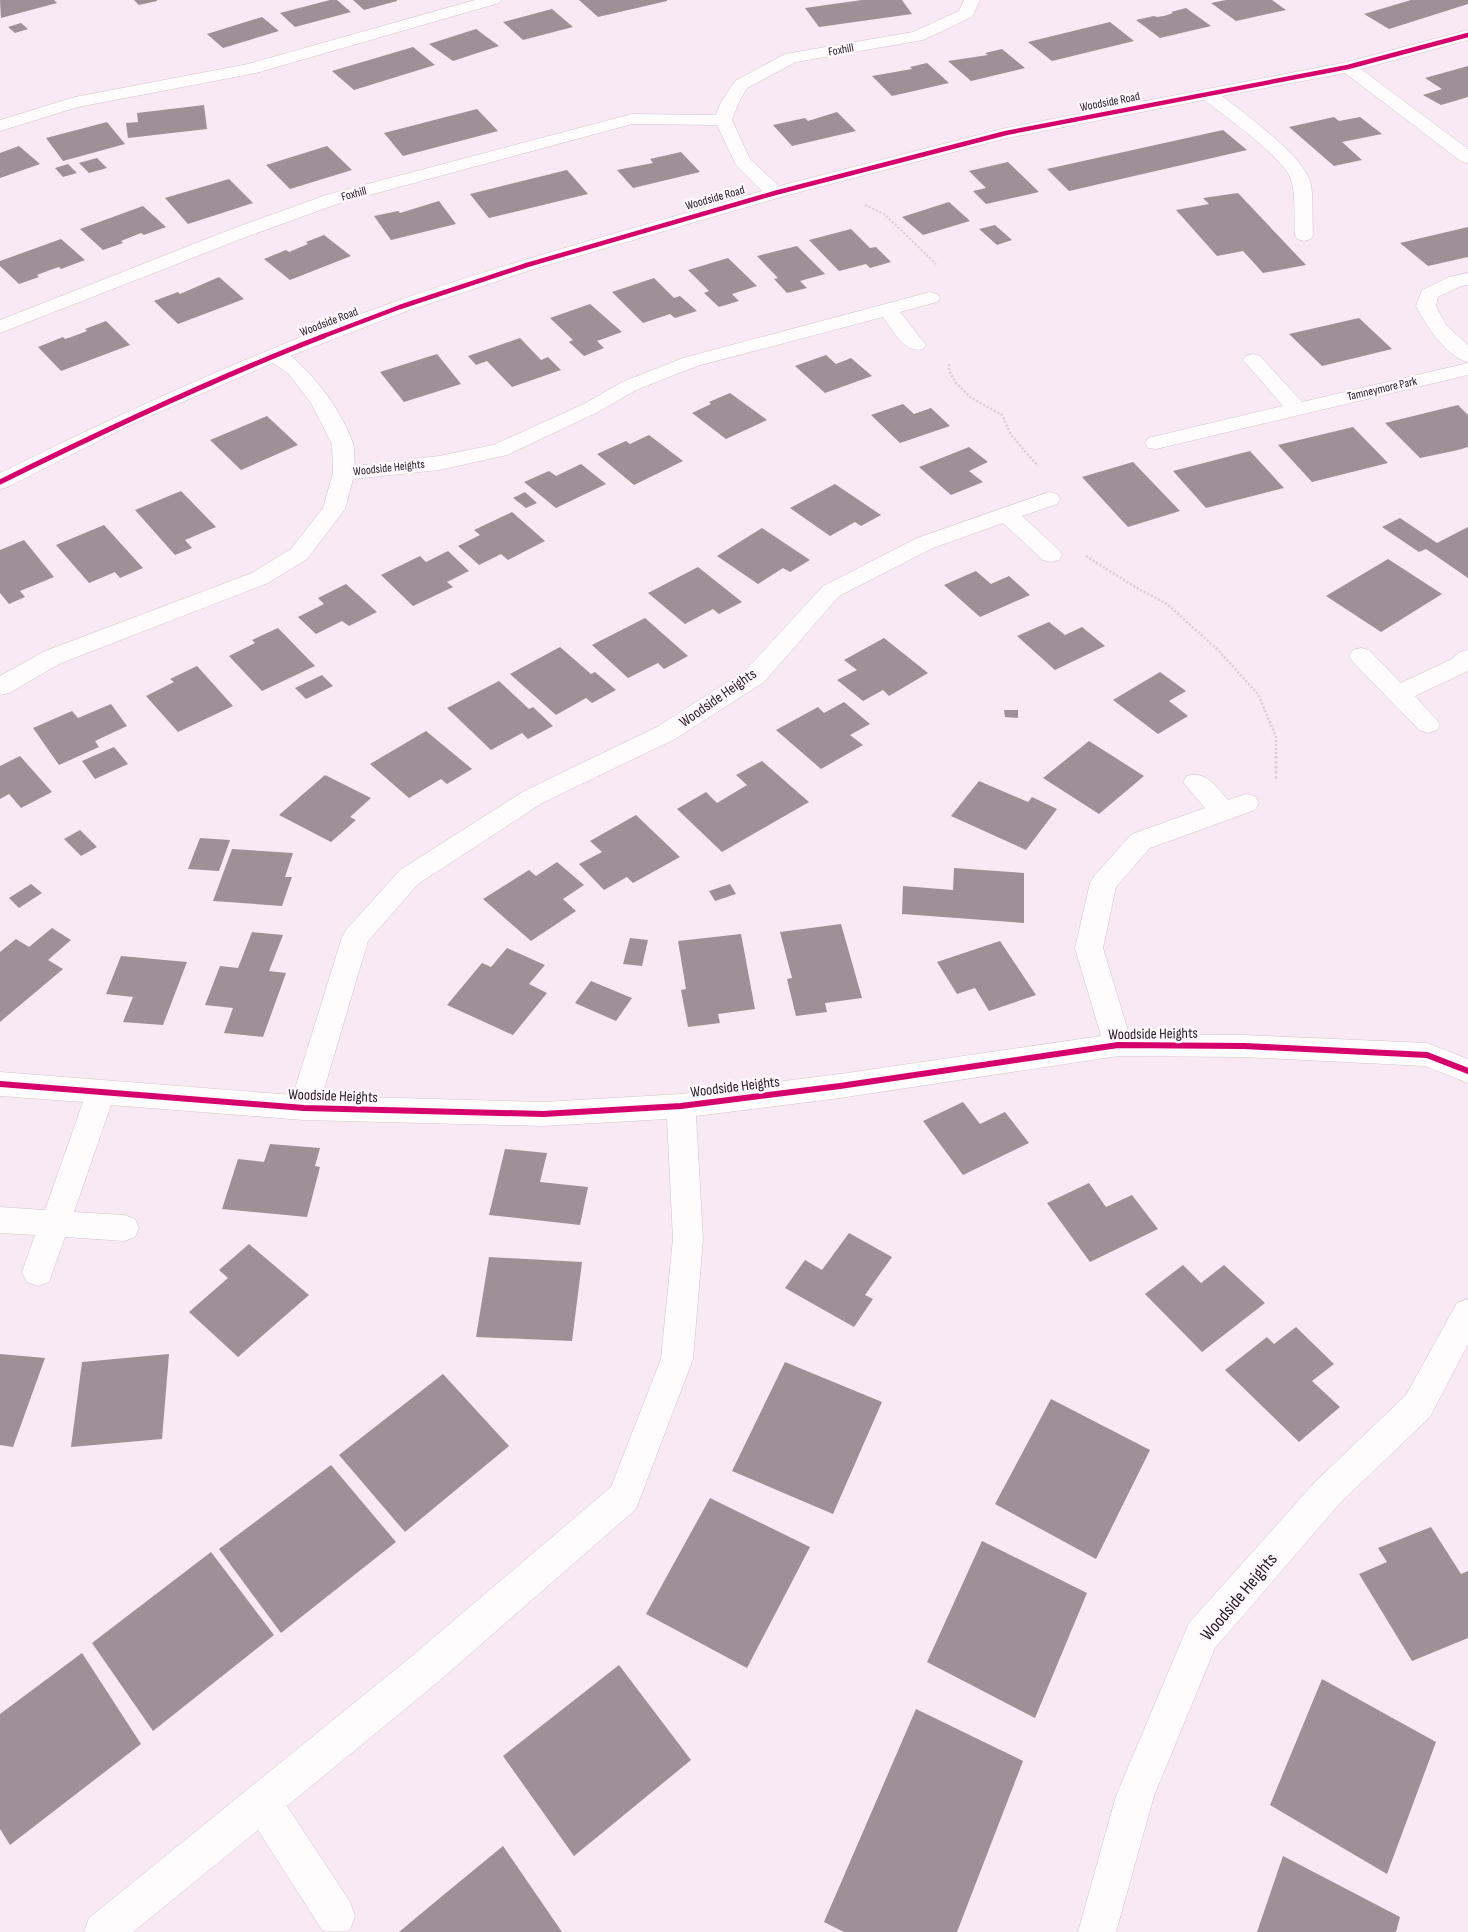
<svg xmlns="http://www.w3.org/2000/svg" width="1468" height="1932" font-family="'Sofia Sans Condensed',sans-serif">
<rect width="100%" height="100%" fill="#f9e9f4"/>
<!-- building -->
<g fill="#9e9096">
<polygon points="0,0 54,0 57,3 1,18"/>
<polygon points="134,0 157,0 157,1 139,5"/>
<polygon points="330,0 337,0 351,12 295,27 280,13"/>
<polygon points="353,0 397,0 397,1 364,10"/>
<polygon points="579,0 667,0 667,1 598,17"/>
<polygon points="862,0 902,0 912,14 819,27 805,8"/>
<polygon points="1226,0 1272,0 1286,10 1236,21 1211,3"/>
<polygon points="1411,0 1468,0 1468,4 1389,29 1364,14"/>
<polygon points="1186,8 1211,26 1160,38 1136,20 1154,16 1157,17 1164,16 1173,13 1171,12"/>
<polygon points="552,9 573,27 523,40 503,22"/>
<polygon points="262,17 279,31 223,48 207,34"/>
<polygon points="1110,22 1134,41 1052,61 1028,42"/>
<polygon points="21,23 28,29 15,33 8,27"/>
<polygon points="476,29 499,46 453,61 429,44"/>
<polygon points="413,47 435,65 354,90 332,71"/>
<polygon points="1002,49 1025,68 971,81 948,61 988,55 985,53"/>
<polygon points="927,63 949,83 892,96 872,76 912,69 910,67"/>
<polygon points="1468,66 1468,97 1441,105 1423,95 1442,89 1425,78"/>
<polygon points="204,105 207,129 128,138 126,123 138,122 137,113"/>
<polygon points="477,109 498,131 403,156 384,133"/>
<polygon points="837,112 856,131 792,146 773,125 805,118 808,121"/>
<polygon points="1334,117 1339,121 1360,117 1382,134 1342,142 1362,160 1334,166 1289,127"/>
<polygon points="107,122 125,144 63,161 46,138"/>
<polygon points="1223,130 1247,150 1069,191 1047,169"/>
<polygon points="19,146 40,164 0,178 0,153"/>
<polygon points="327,146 352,170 290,189 266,165"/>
<polygon points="681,152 700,172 633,188 617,170 653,163 650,159"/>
<polygon points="97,158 107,168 89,173 79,163"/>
<polygon points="1008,162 1039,192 986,204 973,191 986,188 969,171"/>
<polygon points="68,164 77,173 63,177 55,168"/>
<polygon points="567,170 588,194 489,218 470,194"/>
<polygon points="229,179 253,203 188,224 165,198"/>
<polygon points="1238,193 1306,265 1263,273 1243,251 1217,256 1176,210 1209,204 1203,198"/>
<polygon points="439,201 456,224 391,240 374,216 398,211 400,213"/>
<polygon points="949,202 970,221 923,235 902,217"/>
<polygon points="143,206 166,227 144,235 141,233 121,241 123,243 103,250 80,229"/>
<polygon points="995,225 1012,240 997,245 979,229"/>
<polygon points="1468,227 1468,257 1428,266 1400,243"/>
<polygon points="851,229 870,248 876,247 891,262 870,268 866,264 839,271 809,240"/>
<polygon points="324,235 351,256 290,280 264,259 286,250 289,252 308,244 306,242"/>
<polygon points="61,239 85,260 61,269 59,267 50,270 37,275 39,277 19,284 0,266 0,261"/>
<polygon points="797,246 825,274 800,281 807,288 787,293 774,279 778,278 757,256"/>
<polygon points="728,258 757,286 732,294 739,301 719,307 704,293 709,291 688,270"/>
<polygon points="219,277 244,299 178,324 154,301 178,292 180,294"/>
<polygon points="654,278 674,298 680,296 697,311 675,318 670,314 643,323 612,292"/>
<polygon points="590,304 622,332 597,341 604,348 584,356 569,342 573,340 550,318"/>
<polygon points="1359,318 1392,349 1322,366 1289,334"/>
<polygon points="106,321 130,345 61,371 38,347 63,337 65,339 74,336 87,331 85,329"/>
<polygon points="520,338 541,360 548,357 561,370 512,387 487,361 476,365 468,356"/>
<polygon points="437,354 461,384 404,402 380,372"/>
<polygon points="826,355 836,364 851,358 872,376 825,393 795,366"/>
<polygon points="730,393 767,420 726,439 692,413 711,404 709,402"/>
<polygon points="903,404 914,414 931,408 950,426 900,443 871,415"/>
<polygon points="1458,405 1468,415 1468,447 1458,450 1420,458 1385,423"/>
<polygon points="267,416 298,445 241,470 210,440"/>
<polygon points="1353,427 1388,463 1312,482 1278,445"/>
<polygon points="649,435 683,461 634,485 597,454 626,441 630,444"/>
<polygon points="969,447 988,462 969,471 983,482 951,495 919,467"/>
<polygon points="1250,451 1284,488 1206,508 1173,471"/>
<polygon points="1133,462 1180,511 1128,527 1082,477"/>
<polygon points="581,464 606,484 556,508 524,482 549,471 556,476"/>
<polygon points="835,484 881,515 861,526 855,522 830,536 790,508"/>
<polygon points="181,491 216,527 185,540 192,548 175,555 135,510"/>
<polygon points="525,492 537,503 526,508 513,498"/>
<polygon points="512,512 545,541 508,560 501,554 479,565 458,546 480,535 474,530"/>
<polygon points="1400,518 1437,543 1468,527 1468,578 1426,549 1419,552 1382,527"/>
<polygon points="104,525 143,568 120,578 115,572 89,583 56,545"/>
<polygon points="762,528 810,560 790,572 783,568 758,584 717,556"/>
<polygon points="24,540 54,577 20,591 25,597 9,604 0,593 0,550"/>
<polygon points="448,551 469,571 447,582 453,587 413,606 381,575 420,556 426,562"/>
<polygon points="1388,559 1442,594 1381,632 1326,596"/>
<polygon points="698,567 742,602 719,614 713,609 685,624 648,593"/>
<polygon points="976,571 991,584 1009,576 1030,595 980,617 944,585"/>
<polygon points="346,584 377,612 349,626 342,621 316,634 298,617 324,604 318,598"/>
<polygon points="645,618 688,656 664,669 658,663 628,678 592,645"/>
<polygon points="1049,622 1065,635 1082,627 1105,646 1055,670 1017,636"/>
<polygon points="278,628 315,666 262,691 229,656 255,643 252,640"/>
<polygon points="884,638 928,673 889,696 883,690 863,701 837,680 857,670 844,660"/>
<polygon points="560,647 591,674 595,672 616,690 592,703 586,698 556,715 510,674"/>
<polygon points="197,666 233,706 178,732 146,696 174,682 170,679"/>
<polygon points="1160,672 1186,691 1169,701 1188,716 1158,734 1113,700"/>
<polygon points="322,675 333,686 306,699 295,688"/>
<polygon points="499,681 529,709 533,707 553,726 528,739 522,733 491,750 447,708"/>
<polygon points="844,702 870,724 850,735 863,745 821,769 776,730 818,707 824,713"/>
<polygon points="111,704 127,726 95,741 99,747 59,765 33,728 72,711 78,718"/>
<polygon points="1004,710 1018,710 1018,718 1005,717"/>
<polygon points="426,731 472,769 447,784 441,779 409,798 370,764"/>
<polygon points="1089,741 1144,776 1099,814 1043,778"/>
<polygon points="114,747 128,764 95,779 82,761"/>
<polygon points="20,756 52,792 21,808 9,794 0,799 0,766"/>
<polygon points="762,761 809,802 722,852 677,809 706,792 717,803 747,785 736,775"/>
<polygon points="325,775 371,798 350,817 356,820 331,842 279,815"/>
<polygon points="979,781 1028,802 1032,797 1057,809 1026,850 951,816"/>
<polygon points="636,815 680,857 633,883 627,877 604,890 579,864 602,852 590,841"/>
<polygon points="80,830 97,847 81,856 64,839"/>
<polygon points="200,838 230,840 219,871 188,869"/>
<polygon points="232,849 293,853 285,877 292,877 282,906 213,901"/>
<polygon points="557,862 584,885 563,899 576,911 531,941 483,899 529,870 536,876"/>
<polygon points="954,868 1024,873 1024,923 902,914 903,886 953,890"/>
<polygon points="31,884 42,893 19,908 9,898"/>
<polygon points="730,884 736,894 715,901 709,891"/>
<polygon points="841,924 862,998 825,1003 827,1012 796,1016 787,979 792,978 780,932"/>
<polygon points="52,928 71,940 48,960 63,969 0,1022 0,952 16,939 29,947"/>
<polygon points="252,932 283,935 269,971 286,973 263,1037 224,1033 233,1008 205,1005 220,966 238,968"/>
<polygon points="741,934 755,1009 718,1014 720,1023 688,1027 681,990 686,989 678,941"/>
<polygon points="630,938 648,940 642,966 623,964"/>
<polygon points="1000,941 1036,995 989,1011 975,988 957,994 937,962"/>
<polygon points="507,948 545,965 529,984 547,993 513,1035 447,1005 482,963 491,967"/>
<polygon points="121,956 187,962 163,1025 123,1022 133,997 106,994"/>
<polygon points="591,981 632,998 616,1021 575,1003"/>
<polygon points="963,1102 980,1124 1005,1112 1029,1143 963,1175 923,1121"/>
<polygon points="270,1144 320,1148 315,1166 320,1167 307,1217 222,1209 238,1159 264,1162"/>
<polygon points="505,1149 547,1153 540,1182 588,1187 580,1225 489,1215"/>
<polygon points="1089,1183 1106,1207 1132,1195 1158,1229 1090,1262 1047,1203"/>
<polygon points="849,1233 892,1257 865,1295 873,1299 854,1327 785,1288 805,1260 822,1270"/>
<polygon points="249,1244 309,1295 238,1357 189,1312 228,1278 219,1270"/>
<polygon points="489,1257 582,1262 572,1341 476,1337"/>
<polygon points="1183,1265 1201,1283 1224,1265 1265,1303 1202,1352 1145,1294"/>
<polygon points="1296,1327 1334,1364 1312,1381 1340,1407 1299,1442 1225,1370 1267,1337 1274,1344"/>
<polygon points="0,1354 45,1358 13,1447 0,1445"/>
<polygon points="169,1354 162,1439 71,1447 82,1362"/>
<polygon points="785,1362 882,1402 833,1514 732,1471"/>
<polygon points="443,1374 509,1446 405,1532 339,1455"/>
<polygon points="1051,1399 1150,1450 1096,1559 995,1504"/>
<polygon points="331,1465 396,1542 281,1633 219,1549"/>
<polygon points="710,1498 810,1547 747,1668 646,1614"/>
<polygon points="1431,1527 1461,1574 1468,1571 1468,1638 1412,1661 1359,1574 1387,1562 1378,1548"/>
<polygon points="982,1541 1087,1593 1035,1718 927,1662"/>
<polygon points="211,1552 274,1635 153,1731 92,1643"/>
<polygon points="82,1653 141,1744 10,1845 0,1829 0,1714"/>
<polygon points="619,1665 691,1760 574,1856 503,1756"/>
<polygon points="1322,1679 1436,1742 1387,1874 1270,1805"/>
<polygon points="916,1709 1023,1761 957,1932 844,1932 824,1922"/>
<polygon points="503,1846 562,1932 399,1932 441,1897"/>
<polygon points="1283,1856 1400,1917 1396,1932 1257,1932"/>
</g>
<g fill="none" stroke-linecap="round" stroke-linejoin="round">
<!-- minor casing -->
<g stroke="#d3c5cf" stroke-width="1">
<g id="minor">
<polygon points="475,0 501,0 499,3 256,73 78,107 0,131 0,120 75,97 248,64"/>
<path d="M964,0H980L972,17L923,40L796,62L747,88L738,104L732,120L750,159L779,186L1006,128L1347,62L1468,30V40L1361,69L1468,149V163L1462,162L1345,73L1222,96C1246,115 1296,150 1309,178C1314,189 1312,221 1313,235L1311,239L1304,241L1297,239L1295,235C1294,220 1296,190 1290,177C1281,156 1224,115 1204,100L1007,138L781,197L534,269L407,311L290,356C315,374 343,414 353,443C355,449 354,459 355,466L439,456L493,445L584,404L622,382L683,358L930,292L937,294L940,298L937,302L900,312L926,345L923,349C904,354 893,330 883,317L697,366L636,390L598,412L507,455L439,470L353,479L345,509L307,559L268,583L61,663L9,693L0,695V676L45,651L252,573L291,549L323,508L333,473L332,444L311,403L289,374L273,363L136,422L8,487L0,489V473C128,410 259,350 394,302C515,260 639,227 762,191L736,165L717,125L632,124L340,203L246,237L0,333V320L232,229L326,195L632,114L716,115L720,104L735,81L785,54L913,32L959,11Z"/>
<path d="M1468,273V285L1461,286L1438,297L1436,306L1446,325L1468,345V362C1446,357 1426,325 1416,306L1422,290L1449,277Z"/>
<polygon points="1253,354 1260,356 1302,402 1468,363 1468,375 1156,449 1148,448 1145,443 1148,438 1283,406 1243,360 1246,356"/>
<path d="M1049,492L1057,494L1060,499L1057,504L1022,516L1059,550L1062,555L1059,560L1051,562L1043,560L1003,523L933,548L839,596L764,682L675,739L542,803L418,884L368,941L322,1096L543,1102L681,1094L840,1074L1101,1036L1075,948L1090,883L1094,876L1132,834L1205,808L1183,782L1187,776C1206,770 1216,787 1228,800L1246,794L1255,796L1259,803L1255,810L1150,848L1116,887L1103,948L1129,1034L1244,1035L1427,1043L1468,1059V1083L1425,1066L1244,1057L1118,1056L840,1098L696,1116L703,1239L693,1359L636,1509L438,1682L287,1806L350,1902L355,1916L350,1930C341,1932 331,1932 322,1930L258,1830L133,1932H84L89,1918L412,1656L611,1487L661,1359L673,1239L667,1119L543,1126L304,1120L111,1105L74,1212L124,1215L135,1219L139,1228L135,1237L124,1241L65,1237L49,1282L38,1286L27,1282L22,1272L35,1235L0,1233V1207L45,1210L83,1102L0,1096V1072L293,1095L342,937L346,930L400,870L524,791L657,727L746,670L823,586L917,538Z"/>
<polygon points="1361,648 1369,650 1401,683 1452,659 1460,652 1468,650 1468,671 1415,696 1440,724 1437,730 1428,733 1419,730 1353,662 1349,656 1353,650"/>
<polygon points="1468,1299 1468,1344 1430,1417 1340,1503 1215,1648 1154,1796 1116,1932 1078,1932 1116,1796 1189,1623 1316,1481 1406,1395 1457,1303"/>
</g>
</g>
<!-- path-far2 -->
<polyline stroke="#d4d0d3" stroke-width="2" stroke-dasharray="2 2" stroke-linecap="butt" points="865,205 884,214 936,264"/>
<!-- path-far1 -->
<g stroke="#d4d0d3" stroke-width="2.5" stroke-dasharray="2 2" stroke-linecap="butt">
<polyline points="949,364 949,371 956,383 970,397 1002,415 1011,435 1038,466"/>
<polyline points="1086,556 1135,587 1167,604 1217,649 1258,694 1276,737 1276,757"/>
</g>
<!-- path -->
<polyline stroke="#d4d0d3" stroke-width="3" stroke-dasharray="2.5 2.5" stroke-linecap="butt" points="1276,756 1276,779"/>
<!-- minor -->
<use href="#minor" fill="#fefcfd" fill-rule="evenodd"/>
<!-- cycleway-far2 casing -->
<g stroke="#fef7fc" stroke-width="6">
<polyline id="cycleway-far2" points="321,337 400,307 527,265 775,193 1006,133 1348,67 1468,35"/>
</g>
<!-- cycleway-far1 casing -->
<g stroke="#fef7fc" stroke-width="8">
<path id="cycleway-far1" d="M0,482C107,429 213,379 324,336"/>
</g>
<!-- cycleway casing -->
<g stroke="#fef7fc" stroke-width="9">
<polyline id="cycleway" points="0,1084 304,1108 543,1114 681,1106 840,1086 1118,1045 1244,1046 1427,1055 1468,1071"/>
</g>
<!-- cycleway-far2 -->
<use href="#cycleway-far2" stroke="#d6006c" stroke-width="4.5"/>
<!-- cycleway-far1 -->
<use href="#cycleway-far1" stroke="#d6006c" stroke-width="5"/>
<!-- cycleway -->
<use href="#cycleway" stroke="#d6006c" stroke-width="6"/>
</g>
<g text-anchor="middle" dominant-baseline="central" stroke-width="5" stroke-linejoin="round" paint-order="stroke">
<!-- far-street labels -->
<g font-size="12" fill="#251921" stroke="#fef7fc">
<text transform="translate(841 50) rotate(-10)">Foxhill</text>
<text transform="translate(1110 102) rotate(-11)">Woodside Road</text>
<text transform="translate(354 194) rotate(-15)">Foxhill</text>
<text transform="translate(715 198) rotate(-16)">Woodside Road</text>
<text transform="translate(329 322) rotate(-21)">Woodside Road</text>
<text transform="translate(1382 389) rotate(-13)">Tamneymore Park</text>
<text transform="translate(389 468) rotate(-6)">Woodside Heights</text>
</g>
<!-- street labels -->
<g font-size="15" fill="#251921" stroke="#fef7fc">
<text transform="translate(718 698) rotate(-35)">Woodside Heights</text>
<text transform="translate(1153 1034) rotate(-1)">Woodside Heights</text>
<text transform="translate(735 1087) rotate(-7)">Woodside Heights</text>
<text transform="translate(333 1096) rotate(2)">Woodside Heights</text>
</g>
<!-- near-street labels -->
<g font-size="18" fill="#251921" stroke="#fef7fc">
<text transform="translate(1239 1597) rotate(-50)">Woodside Heights</text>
</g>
</g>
</svg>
